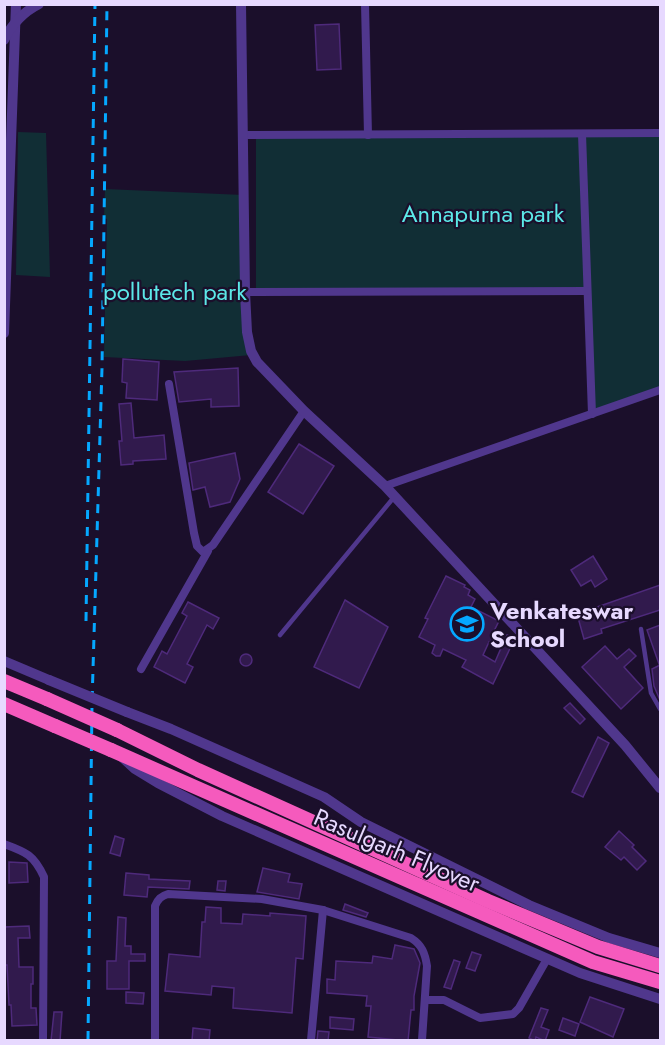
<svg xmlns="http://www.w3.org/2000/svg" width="665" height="1045" font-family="Jost,sans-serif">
<rect width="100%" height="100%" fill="#1b0f2b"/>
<!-- green -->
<g fill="#112e35">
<polygon points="18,132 46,133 50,277 16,275"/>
<polygon points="660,133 660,390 592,414 587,291 256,292 256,135"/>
<polygon points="105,189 243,195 251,355 185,361 104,357 107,219 104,218"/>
</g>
<!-- building -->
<g fill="#311a4d" stroke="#4e2a7b" stroke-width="1.5" fill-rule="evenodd">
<polygon points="339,24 341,69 317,70 315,25"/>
<polygon points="123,359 159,362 157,400 126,398 127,383 122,382"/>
<polygon points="238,368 239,406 211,407 211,399 179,402 174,372"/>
<polygon points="131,403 134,438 164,435 166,459 133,461 133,464 121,465 119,441 122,441 119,404"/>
<polygon points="299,444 334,466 303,514 268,492"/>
<polygon points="235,453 240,479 230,502 210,507 205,487 193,490 189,463"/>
<polygon points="593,556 607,579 595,587 591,580 581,586 571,570"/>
<path d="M446,576L465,585L464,587L470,590L468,595L475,599L471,607L499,621L493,633L505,639L507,635L515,638L493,684L462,667L466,660L443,649L440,656H436L432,653L435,645L419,637L428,619L425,618ZM489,642L501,648L495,662L483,655Z"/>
<polygon points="660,585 660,610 601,629 602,633 584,639 577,614"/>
<polygon points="345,600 388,627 359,688 314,667"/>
<polygon points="188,602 219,618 213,629 207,625 187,664 193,667 185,683 154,667 162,651 167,654 187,616 182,613"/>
<polygon points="660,625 660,664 659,664 647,630"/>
<polygon points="605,646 617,659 629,649 636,656 624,667 643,688 621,709 582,667"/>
<circle cx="246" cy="660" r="6"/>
<polygon points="660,665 660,700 654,686 652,669"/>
<polygon points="570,703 585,719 580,724 564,708"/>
<polygon points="598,737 609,743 583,797 572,792"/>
<polygon points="619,831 634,845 632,847 646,861 637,870 624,857 621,860 605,847"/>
<polygon points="115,836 124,839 120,856 110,853"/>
<polygon points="9,862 27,863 28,882 9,883"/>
<polygon points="263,868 290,874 288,882 302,884 299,899 257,892"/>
<polygon points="126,873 149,875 149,879 190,881 189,889 148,887 147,897 124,895"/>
<polygon points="218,881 226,881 225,891 217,890"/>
<polygon points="345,904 368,913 366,917 343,910"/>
<polygon points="206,907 221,908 221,923 242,924 243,914 270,916 270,913 306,916 303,959 296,958 292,1013 233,1008 234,988 212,986 211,995 165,991 169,954 200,957 202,922 205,922"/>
<polygon points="118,917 126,918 125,946 131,946 131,954 145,954 145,961 129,961 129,989 107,989 107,961 116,961"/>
<polygon points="29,926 30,938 18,938 19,967 33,967 33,984 31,984 31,1008 36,1008 37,1025 12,1026 11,1005 9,1005 7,965 4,965 4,927"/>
<polygon points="395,945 414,949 420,963 414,996 414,1010 411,1010 408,1041 368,1037 371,1006 366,1006 367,996 327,993 327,979 335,980 336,961 372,963 373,956 392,959"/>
<polygon points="472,952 481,955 475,971 466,968"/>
<polygon points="454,960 460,962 451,989 444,987"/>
<polygon points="126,992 144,993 143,1004 126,1003"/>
<polygon points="590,997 624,1009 613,1037 580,1022"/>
<polygon points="541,1008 548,1010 541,1027 549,1030 545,1041 536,1037 535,1041 529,1038"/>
<polygon points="54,1012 62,1012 60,1041 51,1041"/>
<polygon points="330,1017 354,1019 353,1030 330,1028"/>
<polygon points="563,1018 579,1024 575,1036 559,1030"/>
<polygon points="193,1028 210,1030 209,1041 192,1041"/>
<polygon points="318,1031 329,1032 328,1041 317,1041"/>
</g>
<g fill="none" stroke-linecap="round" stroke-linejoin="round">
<!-- service -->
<g stroke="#50378d" stroke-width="4.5">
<polyline points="641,629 651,693 660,709"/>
<polyline points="280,635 395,496"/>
</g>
<!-- minor -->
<g stroke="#50378d" stroke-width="8">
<polyline points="365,4 368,135"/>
<polyline points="582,134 592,414"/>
<polyline points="243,135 660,133"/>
<polyline points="245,292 587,291"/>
<polyline points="169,384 194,533 197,546 203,552 213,545 304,411"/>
<polyline points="385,486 660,390"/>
<polyline points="141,669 208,551"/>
<path d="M4,844C26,852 34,855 44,877L43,1040"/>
<polyline points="425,1000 444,1000 480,1018 513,1014 519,1008 547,959"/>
<path d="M155,1040V906C158,899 161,896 168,894L262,899L323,910L411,938C422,945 425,953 427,966L422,1040"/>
<polyline points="311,1040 323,910"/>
</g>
<!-- tertiary -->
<g stroke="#50378d" stroke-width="10">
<polyline points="241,4 245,292 247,332 251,351 257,362 304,411 385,486 625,745 660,788"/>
<polyline points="4,333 16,4"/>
<polyline points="4,661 49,680"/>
<polyline points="127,712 171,729 324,797 361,822 529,905 609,938 660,953"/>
<polyline points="123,758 135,769 158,783 222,816 580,973 660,999"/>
</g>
<!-- trunk -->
<g stroke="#f55abd" stroke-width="14">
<polyline points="4,681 47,699"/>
<polyline points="4,704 55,726"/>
<polyline points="117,730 198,770 488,901 598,947 660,966"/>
<polyline points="111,750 593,962 660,982"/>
</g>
<!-- rail -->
<g stroke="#05a8ff" stroke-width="3" stroke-dasharray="9 8" stroke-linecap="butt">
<polyline points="86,621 95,4"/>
<polyline points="88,1040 92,703 102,368 107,4"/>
</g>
<!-- tertiary-bridge -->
<g stroke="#50378d" stroke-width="10">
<path d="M4,40C12,24 23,12 39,4"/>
<polyline points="49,680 127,712"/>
</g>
<!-- trunk-bridge -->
<g stroke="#f55abd" stroke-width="14">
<polyline points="47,699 117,730"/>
<polyline points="55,726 111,750"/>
</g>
</g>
<!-- icons -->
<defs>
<g id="school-ring" transform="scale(1.725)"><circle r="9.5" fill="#1b0f2b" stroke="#05a8ff" stroke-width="1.5"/><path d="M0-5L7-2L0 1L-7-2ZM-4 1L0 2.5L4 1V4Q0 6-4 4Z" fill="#05a8ff"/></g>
</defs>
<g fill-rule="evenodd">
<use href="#school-ring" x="467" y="624"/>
</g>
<g text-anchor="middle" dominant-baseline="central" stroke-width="4.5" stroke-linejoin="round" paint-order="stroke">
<!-- park labels -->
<g font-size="24" fill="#5ce8e8" stroke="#1b0f2b">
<text x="483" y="213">Annapurna park</text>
<text x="175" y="291">pollutech park</text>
</g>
<!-- poi labels -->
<g font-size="24" font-weight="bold" fill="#e7d9ff" stroke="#1b0f2b" text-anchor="start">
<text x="490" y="610">Venkateswar<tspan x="490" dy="28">School</tspan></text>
</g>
<!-- street labels -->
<g font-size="24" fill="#e7d9ff" stroke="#1b0f2b">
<text transform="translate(397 850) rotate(23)">Rasulgarh Flyover</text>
</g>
</g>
<!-- border -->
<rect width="665" height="1045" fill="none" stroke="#e7d9ff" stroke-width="12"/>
</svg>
